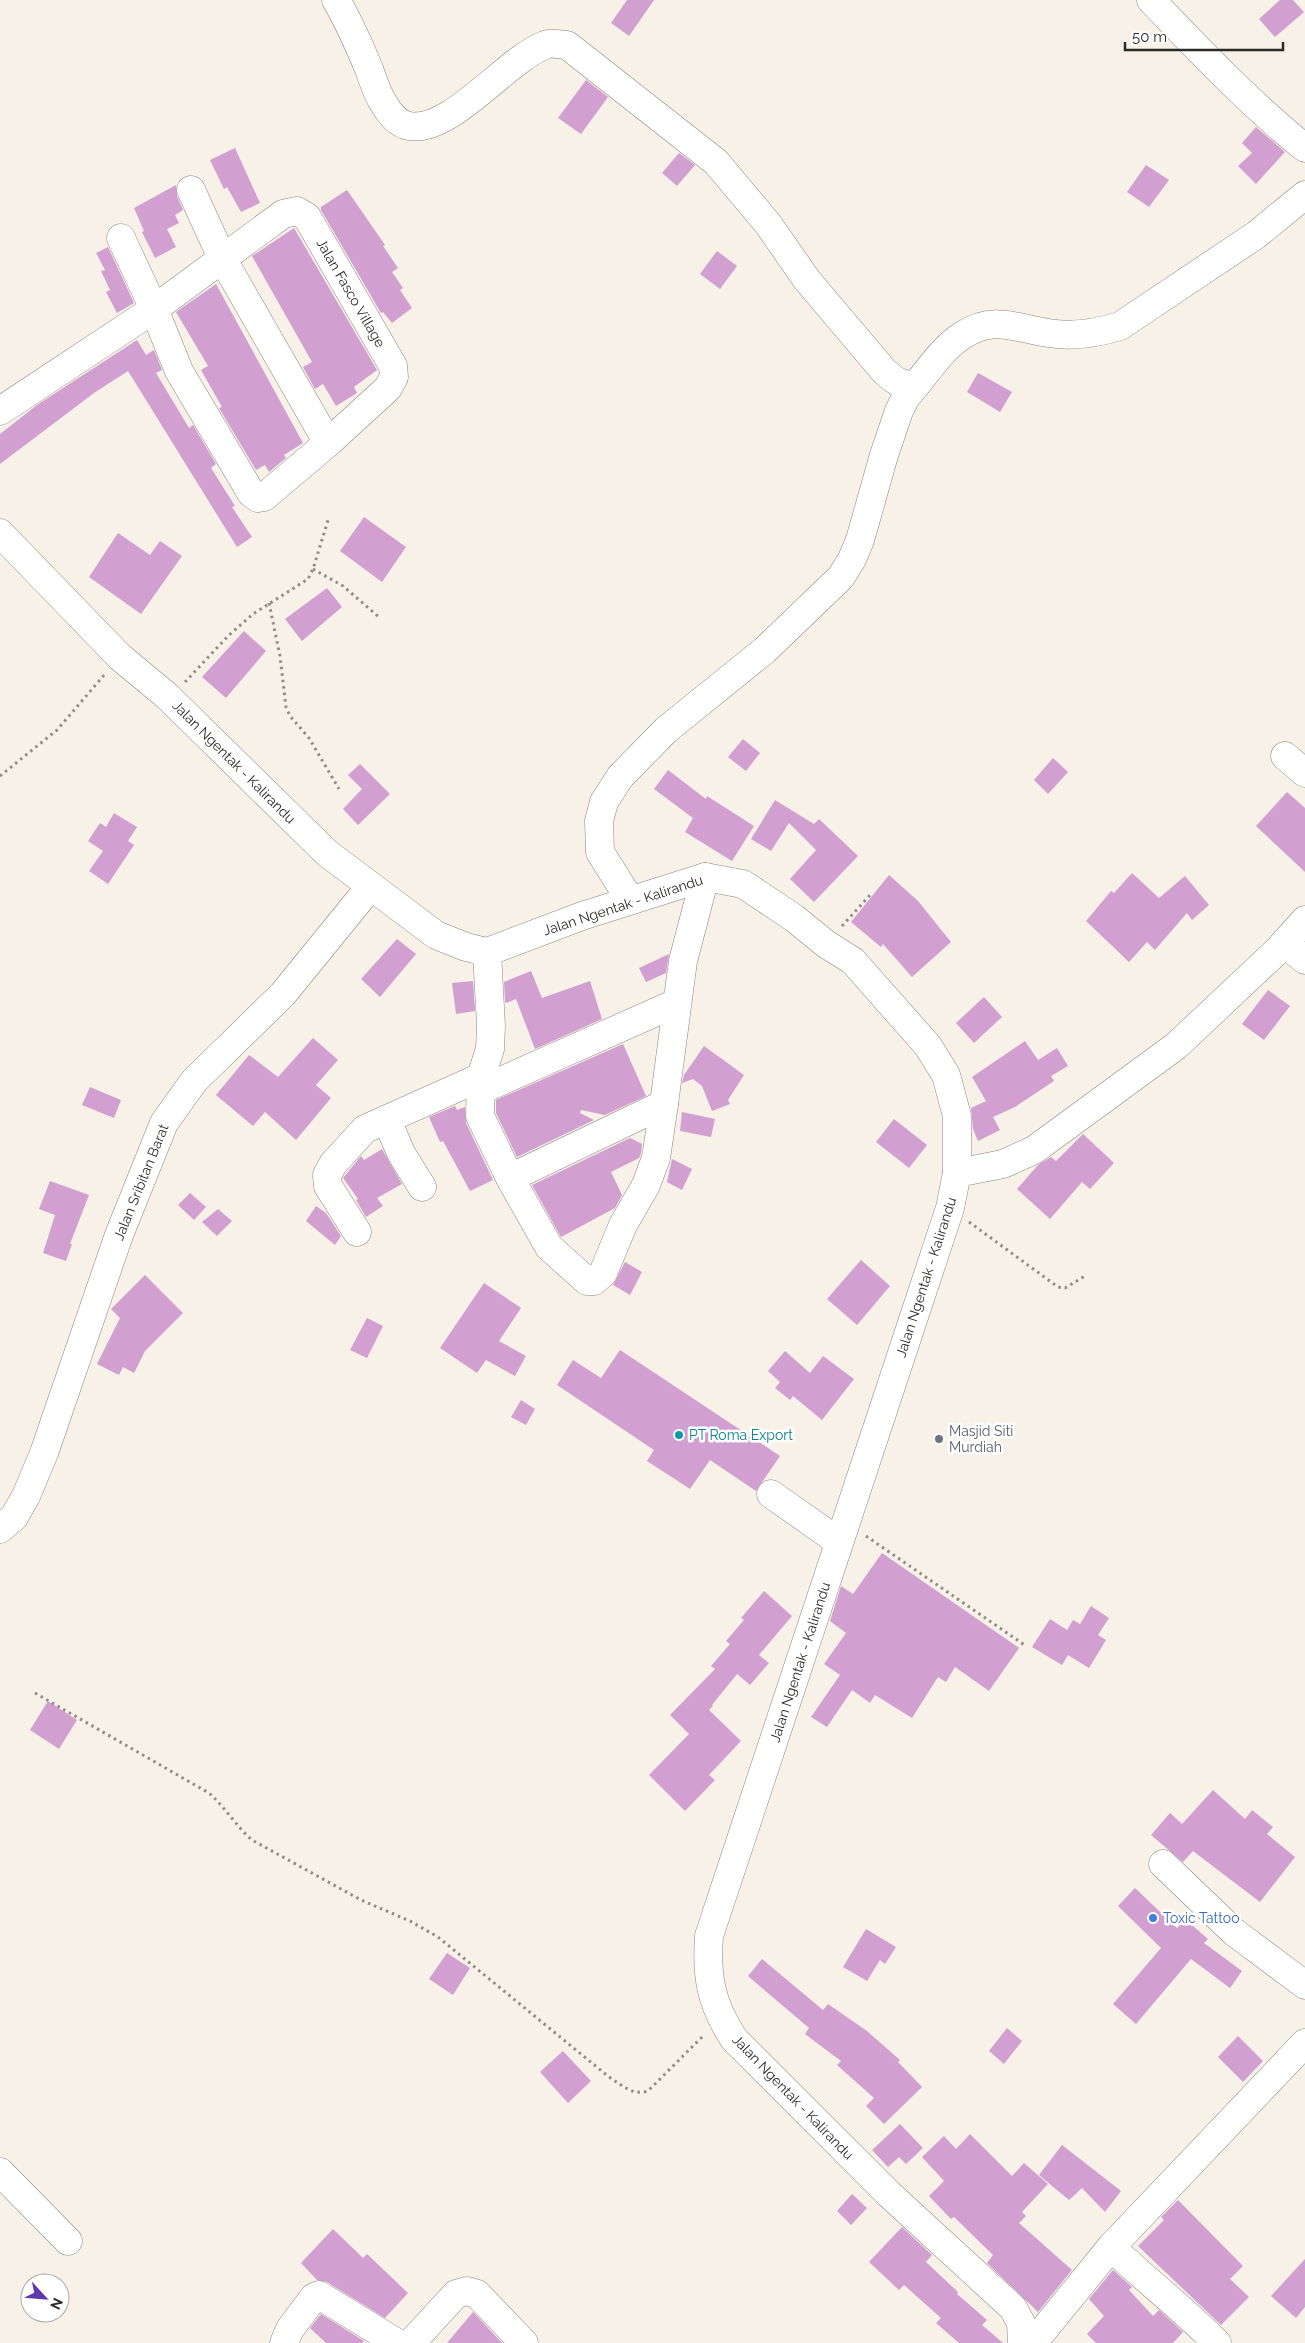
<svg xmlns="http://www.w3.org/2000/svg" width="1305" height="2343" font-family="Raleway,sans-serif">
<rect width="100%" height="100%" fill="#f7f1e8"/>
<!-- building -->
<g fill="#d29fd1">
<polygon points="627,0 654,0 629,36 611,23"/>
<polygon points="1280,0 1293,0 1304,12 1275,37 1259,19"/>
<polygon points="586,80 608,97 581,134 558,118"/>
<polygon points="1256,127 1285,152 1256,184 1238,166 1252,153 1242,143"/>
<polygon points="235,148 260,203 241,212 227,187 224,189 210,160"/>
<polygon points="679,153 695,165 677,186 662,173"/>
<polygon points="1146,165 1169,180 1149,207 1127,192"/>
<polygon points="176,185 177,196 183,210 175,215 179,223 167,229 176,247 155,258 142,232 144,231 134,208"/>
<polygon points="347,190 385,245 383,246 398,268 392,272 403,288 400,290 412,308 392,323 383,312 381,313 321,210 321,207"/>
<polygon points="294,228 377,370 354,387 357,393 336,406 323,384 315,389 303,367 312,362 252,256"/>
<polygon points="108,247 134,303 117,313 106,292 110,290 101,271 105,270 96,253"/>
<polygon points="717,251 737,266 720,289 700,274"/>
<polygon points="216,284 303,443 284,455 286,458 269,472 265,465 256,470 219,408 222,407 201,370 208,366 176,312"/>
<polygon points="137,340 146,355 154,350 162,370 156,373 189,428 193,425 216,464 211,468 235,506 232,507 252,537 237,547 128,371 94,393 0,464 0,434 37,405"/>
<polygon points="978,373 1012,392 1000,412 967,392"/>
<polygon points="364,517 406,547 382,582 340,551"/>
<polygon points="118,533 150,555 160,541 182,556 141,614 89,577"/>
<polygon points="327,588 342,607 302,641 285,619"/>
<polygon points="244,631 266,651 226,698 202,677"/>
<polygon points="743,739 760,753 746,771 728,757"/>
<polygon points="1053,758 1068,772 1048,794 1034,780"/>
<polygon points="360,764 390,794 358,825 343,809 362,789 348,775"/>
<polygon points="668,770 706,799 707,796 754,826 732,861 685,832 693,818 654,789"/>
<polygon points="1287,792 1305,808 1305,872 1256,826"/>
<polygon points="775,800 814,824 819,819 858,856 814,902 790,879 816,850 789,823 771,851 751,839"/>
<polygon points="114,813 137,827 128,841 134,845 108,884 89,871 103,851 88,841 100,823 106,827"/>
<polygon points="1132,873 1159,898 1185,876 1209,905 1192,920 1187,913 1155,950 1147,942 1129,962 1086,921 1111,891 1114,893"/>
<polygon points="889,875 918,901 951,942 912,977 883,944 881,947 851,922"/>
<polygon points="397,939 416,954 380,997 361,979"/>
<polygon points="669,954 666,973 646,982 639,968"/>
<polygon points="531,971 542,998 590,981 602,1019 535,1049 516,999 506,1003 505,1001 504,982"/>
<polygon points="473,981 475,1011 456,1014 452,983"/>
<polygon points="1268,990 1290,1006 1264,1040 1242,1024"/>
<polygon points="984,997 1002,1017 974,1043 956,1023"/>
<polygon points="313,1038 338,1060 316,1085 331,1098 296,1140 265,1112 253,1126 216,1095 249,1055 278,1077"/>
<polygon points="1025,1041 1038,1060 1057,1048 1068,1066 1051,1076 1054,1081 1015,1107 993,1117 1000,1130 978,1141 973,1129 971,1108 986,1101 972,1077"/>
<polygon points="623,1044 646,1096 605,1115 581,1110 580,1113 594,1120 517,1157 496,1113 496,1100"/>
<polygon points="704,1046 744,1075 728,1100 730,1104 712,1111 702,1086 693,1079 682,1083 684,1075"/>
<polygon points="90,1087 121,1100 114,1118 82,1105"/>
<polygon points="455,1106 457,1110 465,1107 466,1123 493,1180 470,1191 443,1141 440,1142 429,1117"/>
<polygon points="682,1112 715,1119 711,1137 680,1131"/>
<polygon points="894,1119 927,1145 909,1168 876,1142"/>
<polygon points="1083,1134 1114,1163 1090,1189 1082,1182 1050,1219 1017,1189 1038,1165 1051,1157 1056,1161"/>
<polygon points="630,1138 642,1144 641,1154 639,1158 611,1172 622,1195 615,1208 561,1237 532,1185"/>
<polygon points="382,1149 402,1184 377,1198 383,1206 366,1217 356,1200 358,1199 343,1178 361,1156 364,1160"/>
<polygon points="672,1159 692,1169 682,1190 667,1182"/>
<polygon points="50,1181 89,1195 70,1244 72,1244 66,1261 43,1253 55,1215 39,1209"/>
<polygon points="190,1193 206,1207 194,1220 178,1205"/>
<polygon points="316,1206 326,1213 341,1236 335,1245 306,1221"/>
<polygon points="218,1209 232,1221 217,1236 202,1222"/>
<polygon points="861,1260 890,1286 857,1325 827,1299"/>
<polygon points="625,1262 642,1272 630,1295 613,1285"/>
<polygon points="145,1275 183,1313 145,1351 134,1373 123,1367 119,1375 97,1364 120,1318 111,1309"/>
<polygon points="484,1283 521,1308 499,1341 526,1356 515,1376 486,1360 477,1373 440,1348"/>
<polygon points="367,1318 383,1326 367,1358 350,1350"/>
<polygon points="620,1350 780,1456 756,1491 710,1460 690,1489 647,1461 654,1450 557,1385 573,1360 601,1378"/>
<polygon points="785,1351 810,1373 823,1356 854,1379 822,1420 793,1396 790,1400 775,1388 780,1382 768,1371"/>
<polygon points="521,1400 535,1409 526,1425 511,1417"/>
<polygon points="882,1553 1019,1648 989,1691 955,1667 946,1682 938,1677 912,1718 875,1695 870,1703 852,1690 827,1727 811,1717 840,1675 824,1664 846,1633 830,1621 841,1586 853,1594"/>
<polygon points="764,1591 792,1616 759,1655 769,1663 750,1685 737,1674 712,1705 713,1706 709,1710 741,1741 709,1775 715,1780 685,1811 649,1775 689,1734 670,1715 715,1669 711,1666 730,1644 726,1641 744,1620 741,1618"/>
<polygon points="1091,1606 1109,1618 1098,1635 1106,1640 1089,1668 1068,1655 1062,1665 1032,1647 1050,1619 1067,1630 1073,1620 1080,1624"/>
<polygon points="48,1701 77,1720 59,1749 30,1730"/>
<polygon points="1213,1790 1245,1819 1252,1810 1273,1827 1267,1834 1295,1857 1260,1902 1193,1851 1183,1862 1151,1835 1170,1813 1182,1824"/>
<polygon points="1135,1888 1177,1928 1185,1919 1208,1939 1204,1943 1242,1971 1230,1988 1191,1959 1136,2024 1113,2004 1161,1948 1118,1906"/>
<polygon points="866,1929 896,1947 885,1964 880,1960 867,1981 843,1967"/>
<polygon points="447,1953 470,1968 453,1995 429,1979"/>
<polygon points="762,1959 823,2010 828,2004 867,2031 900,2060 898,2062 922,2087 884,2124 866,2106 874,2098 837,2065 841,2061 805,2034 809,2028 748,1976"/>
<polygon points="1007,2028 1022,2041 1004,2064 989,2051"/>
<polygon points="1238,2036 1263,2061 1243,2082 1218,2057"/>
<polygon points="563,2051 591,2081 568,2103 540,2072"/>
<polygon points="900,2124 923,2148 906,2164 899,2157 888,2167 872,2150"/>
<polygon points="970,2134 1012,2176 1024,2163 1048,2184 1022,2212 1026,2216 1019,2223 1072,2270 1038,2312 987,2263 993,2255 954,2217 951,2219 929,2196 944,2181 922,2157 944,2136 956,2149"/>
<polygon points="1062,2145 1121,2191 1105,2212 1082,2188 1069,2200 1039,2175"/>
<polygon points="852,2194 867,2208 851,2225 837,2211"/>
<polygon points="1178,2200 1243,2266 1230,2279 1249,2297 1221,2325 1138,2246 1164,2220 1161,2217"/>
<polygon points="902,2227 932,2255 926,2262 958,2292 957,2294 987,2320 982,2325 1003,2343 959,2343 936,2323 941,2318 904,2285 899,2290 869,2262"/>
<polygon points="333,2229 363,2258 367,2254 408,2293 385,2318 327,2282 317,2280 301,2263"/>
<polygon points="1305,2259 1305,2307 1296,2318 1271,2296"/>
<polygon points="1113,2270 1132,2287 1129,2290 1153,2316 1159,2310 1183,2332 1173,2343 1096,2343 1087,2334 1104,2316 1089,2299"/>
<polygon points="473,2312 502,2343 447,2343"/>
<polygon points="321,2314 364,2341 362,2343 326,2343 310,2328"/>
</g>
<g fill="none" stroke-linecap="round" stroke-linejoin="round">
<!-- minor casing -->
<g stroke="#8b857e" stroke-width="29">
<g id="minor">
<path d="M336,0C349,22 359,45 369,69C373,80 377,94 384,104C389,113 398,124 409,126C450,134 507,59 545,45C551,42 561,45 567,45L716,162L768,224L807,280L884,371C894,380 901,386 916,385C930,368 944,347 963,335C994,315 1015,328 1048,333C1071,337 1097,333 1120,326L1256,235L1305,195"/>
<path d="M1151,0C1200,51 1250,104 1305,148"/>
<polyline points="121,238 154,309 179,371 251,493 258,498 264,497 328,443 222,258 191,190"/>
<polyline points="0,411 154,309 283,214 297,211 307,217 393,366 394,377 388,388 328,443"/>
<path d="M0,533L120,657L167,696L327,853L436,935L466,947L487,952L582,916L705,877L743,884L794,918L826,944L853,961L928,1046L946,1075L957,1116V1173L950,1208L709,1936C706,1977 711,2004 734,2039L889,2194L1013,2308L1021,2323L1022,2343"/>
<polyline points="1285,756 1305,773"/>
<polyline points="630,900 600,852 599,821 604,802 620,777 666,730 765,650 841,577 852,559 860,540 884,455 899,411 906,397 916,385"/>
<polyline points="1284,943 1305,960"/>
<polyline points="487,952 491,1026 490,1049 481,1077 480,1116 510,1178 664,1104 683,961 705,877"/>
<polyline points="481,1090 676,1003"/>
<polyline points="387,1120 401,1153 422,1187"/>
<polyline points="957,1173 1003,1164 1034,1150 1176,1046 1278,950 1305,920"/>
<polyline points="510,1178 549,1247 587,1281 594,1281 603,1273 623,1225 646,1185 656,1158 664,1104"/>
<polyline points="357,1232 328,1186 327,1175 333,1164 365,1129 481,1077"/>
<polyline points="771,1494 839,1542"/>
<polyline points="0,1529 14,1517 26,1496 44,1453 119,1235 164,1123 194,1081 283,994 370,887"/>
<polyline points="1163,1864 1234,1932 1305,1985"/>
<polyline points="0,2172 68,2241"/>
<polyline points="1111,2247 1305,2043"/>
<polyline points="284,2343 290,2329 314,2297 319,2295 397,2343"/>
<polyline points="411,2343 456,2294 467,2291 477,2294 524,2343"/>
<path d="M1033,2343L1111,2247C1146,2280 1183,2309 1217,2343"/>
</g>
</g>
<!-- path -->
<g stroke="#908c86" stroke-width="3" stroke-dasharray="2.5 4" stroke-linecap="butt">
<polyline points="313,569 343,586 380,618"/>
<polyline points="269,603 280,656 286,707 290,716 309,738 339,789"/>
<polyline points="185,682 228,636 253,614 308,579 313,569 329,517"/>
<polyline points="0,776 57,730 105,674"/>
<polyline points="842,926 871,894"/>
<polyline points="969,1222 1058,1287 1065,1288 1085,1276"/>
<polyline points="866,1536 1026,1646"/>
<path d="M35,1693L209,1793C225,1807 236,1826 252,1840L361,1900L410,1921L438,1937L609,2077C622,2085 632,2096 648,2091L704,2035"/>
</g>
<!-- minor -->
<use href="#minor" stroke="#fff" stroke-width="28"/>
</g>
<!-- markers -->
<circle fill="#0f9aa8" stroke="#fff" stroke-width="2" cx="679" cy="1435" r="5"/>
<circle fill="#6b7280" stroke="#fff" stroke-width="2" cx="939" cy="1439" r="5"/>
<circle fill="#3f7fe0" stroke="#fff" stroke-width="2" cx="1153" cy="1918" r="5"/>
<g text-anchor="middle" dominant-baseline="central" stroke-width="5" stroke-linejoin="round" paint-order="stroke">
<!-- street labels -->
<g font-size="14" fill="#2c2a27" stroke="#fff">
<text transform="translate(351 293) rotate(60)">Jalan Fasco Village</text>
<text transform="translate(234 762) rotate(45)">Jalan Ngentak - Kalirandu</text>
<text transform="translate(623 905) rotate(-18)">Jalan Ngentak - Kalirandu</text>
<text transform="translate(141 1182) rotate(-68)">Jalan Sribitan Barat</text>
<text transform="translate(926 1277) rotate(-72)">Jalan Ngentak - Kalirandu</text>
<text transform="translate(800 1662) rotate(-72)">Jalan Ngentak - Kalirandu</text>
<text transform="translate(793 2097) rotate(46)">Jalan Ngentak - Kalirandu</text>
</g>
<!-- worship labels -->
<g font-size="14" fill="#5b616d" stroke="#fff" text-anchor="start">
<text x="949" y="1431">Masjid Siti<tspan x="949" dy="16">Murdiah</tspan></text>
</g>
<!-- culture labels -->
<g font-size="14" fill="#0d838f" stroke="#fff" text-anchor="start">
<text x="689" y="1435">PT Roma Export</text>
</g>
<!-- shop labels -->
<g font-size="14" fill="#366cbe" stroke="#fff" text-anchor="start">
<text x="1163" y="1918">Toxic Tattoo</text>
</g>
</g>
<!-- north arrow -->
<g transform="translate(45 2298) rotate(116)"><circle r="24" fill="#ffffff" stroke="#abaaa9"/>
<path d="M0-4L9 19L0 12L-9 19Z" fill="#5e36ae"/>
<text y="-8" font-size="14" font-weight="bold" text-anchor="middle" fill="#2c2a27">N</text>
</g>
<!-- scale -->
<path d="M1125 42v8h158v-8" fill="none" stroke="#2c2a27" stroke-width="2.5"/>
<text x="1132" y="42" font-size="15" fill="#2c2a27" stroke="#ffffff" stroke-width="4" paint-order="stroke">50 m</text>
</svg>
